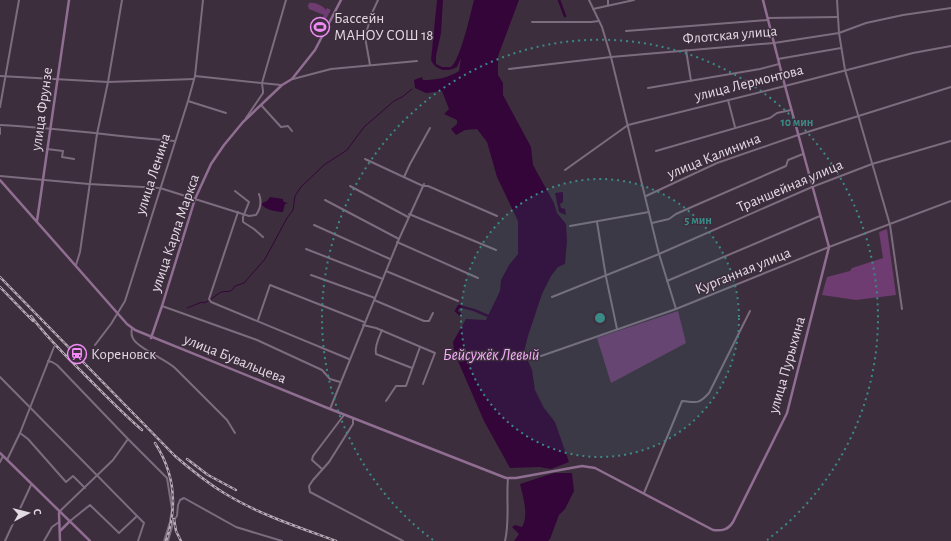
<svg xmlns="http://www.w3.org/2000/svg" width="951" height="541" font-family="'Alegreya Sans',sans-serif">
<rect width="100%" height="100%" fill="#3d2e3e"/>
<!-- green -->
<g fill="#6e3c70">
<path d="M309,3C315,2 323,6 326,10L327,8L331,10L326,19L323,17L324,15L309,9L308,6Z"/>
<polygon points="887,229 896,295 856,300 822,295 827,277 850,271 852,268 883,258 879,232"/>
<polygon points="678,311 686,343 611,383 597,338"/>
</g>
<!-- water -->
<g fill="#340538">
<path d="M437,0H443L441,33L436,56V64L442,67H451C461,58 470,15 474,0H519L498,56V75L503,83V95L531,147L533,165L554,203L557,213L566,224L567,241L565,264L558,267L551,276L542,294L528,336L524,352L532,370L535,390L544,408L555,422L569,462L551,469L539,467L510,468L484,421L454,352L453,342L466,319L486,320L500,291L501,280L509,265L518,254V221L497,177L487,142L477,129L465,130L456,135L451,129L457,124V120L444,114L449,109L442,91L426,93L415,88L414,80L422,77L423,80C436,80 448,78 459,71L461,58L457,67C447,73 435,70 431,60Z"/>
<polygon points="563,192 563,202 560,204 561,208 565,209 566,215 559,212 555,193"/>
<path d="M270,197L283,199V201L288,204H285L283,212C278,212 266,210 262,205V203L267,201Z"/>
<path d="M554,473H572L574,491L565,509L559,515L550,539L548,541H514L519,534L512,527L515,525L522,527C529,516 523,496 520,484Z"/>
</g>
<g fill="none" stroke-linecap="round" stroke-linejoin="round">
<!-- stream -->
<g stroke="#340538" stroke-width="1">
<polyline points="211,299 221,292 231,291 235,286 244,283 265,259 287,218 293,210 295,196 301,187 324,165 347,150 364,127 394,101 402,97 412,89"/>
<polyline points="187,308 202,302 204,303 208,301"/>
</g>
<!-- canal -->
<g stroke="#340538" stroke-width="2.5">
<polyline points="559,0 565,16"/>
<polyline points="461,315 456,311 459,306 474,310 488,316"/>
</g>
<!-- street -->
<g stroke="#7d6c7e" stroke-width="2">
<polyline points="589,0 602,27 611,57 659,254 676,309"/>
<polyline points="608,0 608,5"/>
<polyline points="837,0 839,33 845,70 890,225 902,309"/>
<polyline points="593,9 634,0"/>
<polyline points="768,18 838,17"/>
<polyline points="532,22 591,22 599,21"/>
<polyline points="626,31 768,20"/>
<polyline points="686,50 691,81"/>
<polyline points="778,59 841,48"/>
<polyline points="370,65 365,37 372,13 378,0"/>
<polyline points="509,69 611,57 774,43 839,33 866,23 903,15 951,8"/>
<polyline points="0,76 108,82 194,79"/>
<polyline points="195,76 281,85"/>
<polyline points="293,79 331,69 417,61"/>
<polyline points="648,88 760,69 779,64"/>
<polyline points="728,100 735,127"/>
<polyline points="188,101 226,113"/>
<polyline points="261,105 281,127 288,126 292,131"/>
<polyline points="0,107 19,0"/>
<polyline points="246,118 263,93 263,91 262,83 286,0"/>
<path d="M0,125C58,128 116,136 175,141"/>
<polyline points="0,128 0,134"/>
<polyline points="47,149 63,151 62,157 74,159"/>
<polyline points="656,151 770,118 777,113 791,110"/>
<polyline points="365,159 423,186 428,186 497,216"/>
<polyline points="565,170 628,125 785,86 913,53 951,46"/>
<path d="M0,176L89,184L160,188L249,216L256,215C261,208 262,202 259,194"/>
<polyline points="404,177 410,164 430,128"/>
<polyline points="350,186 408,217"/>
<polyline points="235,191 249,202 243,217 243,222 254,229 263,237"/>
<polyline points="646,196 717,163 798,135 951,87"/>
<polyline points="325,200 399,239"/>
<polyline points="238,212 209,299 211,302 349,359"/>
<polyline points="409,214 496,250"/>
<polyline points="597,222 606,277 617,329"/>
<polyline points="652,223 669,219 676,214 694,206 786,166 788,160 803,154"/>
<polyline points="314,225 390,259"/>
<polyline points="570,226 649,212"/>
<polyline points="397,242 478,278"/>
<polyline points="306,249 383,279"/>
<polyline points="76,265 80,252 97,134 108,82 122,0"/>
<polyline points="386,271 458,301"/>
<polyline points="311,275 375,298"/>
<polyline points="667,281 820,216"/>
<polyline points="552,297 659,254 812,187 872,164 951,141"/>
<polyline points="374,300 424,321 429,321 433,313"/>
<polyline points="162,306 257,340 322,370 330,379 340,382"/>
<polyline points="258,320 270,285 364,322"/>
<polyline points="363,325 376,328 435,353 423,384"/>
<path d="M132,328C131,332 131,336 134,340C140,349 165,359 175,368L227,420L235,433"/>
<path d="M382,330C379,337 374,347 376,354L412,368"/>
<polyline points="95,345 111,324 125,301 188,101 195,76 203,0"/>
<polyline points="541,356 676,309 829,247 951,201"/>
<polyline points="48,361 52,362 57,365 128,439 167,478 172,509 170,522 164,541"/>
<polyline points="0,377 144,523 138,541"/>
<polyline points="386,401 396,386 406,386 420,347"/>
<polyline points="330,409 399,239 424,184"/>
<polyline points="353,418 353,424 329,462 313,480 309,486 310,492 403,541"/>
<polyline points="20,433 28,439 66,482 73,476 85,488"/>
<polyline points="7,460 20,433 54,347"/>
<polyline points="0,462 3,456"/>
<polyline points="322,469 312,460 313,456 344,415"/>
<path d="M644,493L682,401C697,402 698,405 709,393L750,311"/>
<polyline points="59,512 113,460 128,439"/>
<polyline points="70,521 90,505 119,533 137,516"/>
<polyline points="5,541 31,485"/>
<polyline points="44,541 52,527 59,522"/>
<polyline points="168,541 174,520 177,516 178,505 180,500 184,498 236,527 282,541"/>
<path d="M505,541C510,520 506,499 508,478"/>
</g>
<!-- secondary -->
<g stroke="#906e92" stroke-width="2.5">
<path d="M0,180L127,324L135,330L330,409L506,478H516L582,466L595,468L713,530C722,531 728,530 733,522L787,413L829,247L785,86L763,0"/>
<polyline points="37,221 69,0"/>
<polyline points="151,338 162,306 195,199 211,164 224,145 243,122 282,85 292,79 315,50 341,0"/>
<polyline points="0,453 90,541"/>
<polyline points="59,513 60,541"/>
<polyline points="60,531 69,522"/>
</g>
<!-- rail casing -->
<g stroke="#b6abb6" stroke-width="2.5">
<g id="rail">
<path d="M0,277L175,456C190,469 206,482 224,493C258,514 298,527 336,541"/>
<polyline points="0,287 33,321"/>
<path d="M31,316C47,338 66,356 85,375C104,394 122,413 142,430"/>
<path d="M155,443C175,474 178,506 166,541"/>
<polyline points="187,459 208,475 236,490"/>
<polyline points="174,519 176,531 181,541"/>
</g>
</g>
<!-- rail -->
<use href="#rail" stroke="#3d2e3e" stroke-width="1" stroke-dasharray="3" stroke-linecap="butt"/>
</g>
<!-- distance rings -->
<circle cx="600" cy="318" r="139" fill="#3a8a86" fill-opacity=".12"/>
<g fill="none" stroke="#3a8a86" stroke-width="2" stroke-dasharray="2 4">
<circle cx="600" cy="318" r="139"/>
<path d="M433 540A278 278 0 1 1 767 540"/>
</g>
<!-- icons -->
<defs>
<g id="stadium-ring" transform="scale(1)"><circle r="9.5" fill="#3d2e3e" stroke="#f08bf6" stroke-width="1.5"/><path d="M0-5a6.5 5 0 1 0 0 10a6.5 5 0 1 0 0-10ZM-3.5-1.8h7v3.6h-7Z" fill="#f08bf6"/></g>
<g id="station-ring" transform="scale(1)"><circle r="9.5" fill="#3d2e3e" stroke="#f08bf6" stroke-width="1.5"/><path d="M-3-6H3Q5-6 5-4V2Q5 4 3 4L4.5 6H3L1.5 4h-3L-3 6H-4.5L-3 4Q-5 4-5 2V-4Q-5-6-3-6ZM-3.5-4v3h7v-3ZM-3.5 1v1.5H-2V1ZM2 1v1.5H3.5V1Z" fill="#f08bf6"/></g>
</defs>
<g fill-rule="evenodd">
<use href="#stadium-ring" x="320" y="27"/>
<use href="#station-ring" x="77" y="354"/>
</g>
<g text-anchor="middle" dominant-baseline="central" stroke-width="3" stroke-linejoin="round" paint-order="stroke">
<!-- poi labels -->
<g font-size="15" fill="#e4dae4" stroke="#3d2e3e" text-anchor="start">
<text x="334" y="18">Бассейн<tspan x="334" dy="17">МАНОУ СОШ 18</tspan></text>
<text x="91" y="354">Кореновск</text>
</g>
<!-- street labels -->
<g font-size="15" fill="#e4dae4" stroke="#3d2e3e">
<text transform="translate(730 35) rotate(-5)">Флотская улица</text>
<text transform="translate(749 83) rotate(-14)">улица Лермонтова</text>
<text transform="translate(42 109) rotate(-82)">улица Фрунзе</text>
<text transform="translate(714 156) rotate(-22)">улица Калинина</text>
<text transform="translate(153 174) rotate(-72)">улица Ленина</text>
<text transform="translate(790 186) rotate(-23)">Траншейная улица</text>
<text transform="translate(175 233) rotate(-71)">улица Карла Маркса</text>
<text transform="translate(743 271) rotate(-22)">Курганная улица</text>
<text transform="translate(235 359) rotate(22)">улица Бувальцева</text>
<text transform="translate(787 365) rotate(-74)">улица Пурыхина</text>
</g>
<!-- water labels -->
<g font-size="16" font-style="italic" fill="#f7b1fa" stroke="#3d2e3e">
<text x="491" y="355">Бейсужёк Левый</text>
</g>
</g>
<circle cx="600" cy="318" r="6" fill="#3a8a86" stroke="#3d2e3e" stroke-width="2"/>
<g font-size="12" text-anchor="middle" font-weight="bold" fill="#3a8a86" stroke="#3d2e3e" stroke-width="3" stroke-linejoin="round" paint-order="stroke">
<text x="797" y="126">10 мин</text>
<text x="698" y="224">5 мин</text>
</g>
<!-- north arrow -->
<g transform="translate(28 513) rotate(83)" stroke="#3d2e3e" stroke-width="3" paint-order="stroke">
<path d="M0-3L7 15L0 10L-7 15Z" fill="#e4dae4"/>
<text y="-6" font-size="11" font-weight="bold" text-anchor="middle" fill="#e4dae4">С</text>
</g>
</svg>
